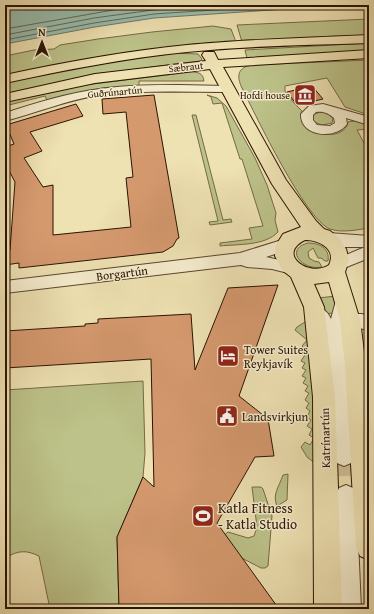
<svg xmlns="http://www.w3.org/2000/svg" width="374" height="614" font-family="'Gentium Book Plus',serif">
<rect width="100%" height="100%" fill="#eee1b2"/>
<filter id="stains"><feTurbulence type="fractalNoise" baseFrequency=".005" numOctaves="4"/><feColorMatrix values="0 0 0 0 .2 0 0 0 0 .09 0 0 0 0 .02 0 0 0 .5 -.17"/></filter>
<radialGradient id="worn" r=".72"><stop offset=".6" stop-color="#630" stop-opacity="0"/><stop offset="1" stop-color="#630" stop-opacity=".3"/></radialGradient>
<!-- green -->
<g fill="#bcc289" stroke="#746a46">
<polygon points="369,19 369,36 242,42 237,25"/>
<polygon points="213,26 231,29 236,42 5,76 5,56 34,50 54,49 60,45 98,39 152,32"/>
<polygon points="369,43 369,52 247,58 245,50"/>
<path d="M168,53L198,54L202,59L201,61C135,68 70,80 5,94V82L77,67Z"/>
<path d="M369,60V115L345,107L327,78L285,86V91L294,103L302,111C294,135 345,144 348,122C356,120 363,121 369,126V129L357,130L369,152V228C356,230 342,233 330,229C305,219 256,116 242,88C236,76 238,67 252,65Z"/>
<path d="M191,72C198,72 203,73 204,81H139V87L102,88L47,100L45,96L5,106V102L68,87Z"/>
<path d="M207,95L217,98L226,106L255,158L267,185L276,213L275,220L278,232C265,246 238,244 220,246V243L252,239L249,228L263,226L242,159H240L222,103L213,104L211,97Z"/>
<polygon points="320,112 327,113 333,118 332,123 322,125 312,121 312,115"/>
<polygon points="192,115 196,115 223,220 231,219 232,222 210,225 209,222 218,221"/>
<path d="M308,243C319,243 330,248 328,261H325L321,258H318L313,248L308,252L309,258L314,261L319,262L322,267C302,271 284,249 308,243Z"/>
<polygon points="336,296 338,301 333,313 325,314 318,298"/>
<polygon points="305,322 310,323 316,464 307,457 301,447 305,442 310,445 314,438 309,435 312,429 307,426 311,420 307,417 310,411 306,408 309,403 305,400 309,393 305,391 308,386 303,383 306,378 302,376 306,370 302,368 305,363 301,361 305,355 301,353 305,349 302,346 307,340 295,330 297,327"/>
<path d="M143,381L145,453L143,477L117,537L119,609H50L39,556C26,550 19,550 5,558V390Z"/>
<path d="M288,474L287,500L277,506C272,494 279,487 283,475Z"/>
<polygon points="252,487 261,487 263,489 272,516 268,566 265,568 261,568 234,554 223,536 228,532 248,538 254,536 257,527"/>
</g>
<!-- water -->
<polygon fill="#99bdae" stroke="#6d7969" points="5,5 317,5 316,7 154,18 95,27 5,44"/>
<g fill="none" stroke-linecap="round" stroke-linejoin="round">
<!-- shore -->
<g stroke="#626858" stroke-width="1">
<polyline points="5,29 142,5"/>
<polyline points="5,35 94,18 153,10 216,5"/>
<polyline points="5,40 94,23 154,14 289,5"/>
</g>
</g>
<!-- building -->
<g fill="#d5996e" stroke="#2b1302">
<polygon points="312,86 323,99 297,105 287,92"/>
<polygon points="154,95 179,238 177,239 173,246 163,252 19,268 19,263 5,265 5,250 10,250 15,182 5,163 5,147 14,144 6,125 76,104 83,116 30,132 42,151 24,158 43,187 53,185 53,235 131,227 126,178 133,177 126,112 103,114 102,99"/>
<polygon points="278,285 239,396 268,419 274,456 255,457 217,523 279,609 119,609 117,537 143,477 154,487 151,359 5,368 5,331 85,326 85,324 98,323 98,319 191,314 195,370 228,288"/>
</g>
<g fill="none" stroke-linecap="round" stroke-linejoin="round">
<!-- minor-tunnel -->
<polyline stroke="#d1c298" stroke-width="20" stroke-dasharray="20 10" stroke-linecap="butt" points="344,456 346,495"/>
<!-- minor casing -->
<g stroke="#5c462e" stroke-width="2">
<g id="minor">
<path d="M179,85L227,86L233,89L227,92C185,92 141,90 99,95C67,100 36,113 5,121V113C36,103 68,93 100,89C126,85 153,85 179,85Z"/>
<path d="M323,104L369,117V125L346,118L347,124C336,140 300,137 301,114L309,106ZM316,112C324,111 328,113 334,118L335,123L330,126L317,125L313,120V115Z"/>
<polygon points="329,233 369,236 369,258 339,270 334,268 331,264 334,260 365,247 344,247 324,243 322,239 324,235"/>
<polygon points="285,239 290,241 292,245 290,249 266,257 297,264 300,268 297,272 292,274 272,269 247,267 241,265 5,293 5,281 240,253"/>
<path d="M343,295L349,297L351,302L348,314H362L369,316V330L348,326L349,342L348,363L354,456L351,463L344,466L337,463L334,456L330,362L312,315L314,310C323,307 327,311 331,319L337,297Z"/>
<polygon points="346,485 353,488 356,495 361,609 339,609 336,495 339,488"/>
</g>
</g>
<!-- major casing -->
<g stroke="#2b1302" stroke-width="2">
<g id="major">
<path d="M369,35V43C308,45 248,46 187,52C126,58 65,70 5,83V75C65,62 126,51 187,45C248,39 308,38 369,35Z"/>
<path d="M369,50V58L223,67L286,180L316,221L324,229L330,231L340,239L346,249L349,260L345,272L360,320L369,392V560L360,556L356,547L345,366L340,320L329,282L314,284L324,307L335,397L342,609H314L313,397L304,307L291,277L282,270L275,256V247L283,234L301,227L272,184L210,69L95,83L5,102V94L95,74L206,61L202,55L204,52H214L218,60ZM305,240C318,240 337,248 329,265C309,278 276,254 305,240Z"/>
</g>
</g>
<!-- minor -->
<use href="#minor" fill="#f4eccd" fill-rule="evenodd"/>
<!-- major -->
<use href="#major" fill="#eee1b2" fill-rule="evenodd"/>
</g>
<!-- icons -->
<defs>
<g id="museum-square" transform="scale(1.15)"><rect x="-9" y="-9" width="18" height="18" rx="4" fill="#8f2418" stroke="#f4eccd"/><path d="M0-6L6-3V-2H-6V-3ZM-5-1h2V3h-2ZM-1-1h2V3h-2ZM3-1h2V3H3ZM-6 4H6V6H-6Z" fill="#fff"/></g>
<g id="hotel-square" transform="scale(1.15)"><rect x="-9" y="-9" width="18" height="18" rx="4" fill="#8f2418" stroke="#f4eccd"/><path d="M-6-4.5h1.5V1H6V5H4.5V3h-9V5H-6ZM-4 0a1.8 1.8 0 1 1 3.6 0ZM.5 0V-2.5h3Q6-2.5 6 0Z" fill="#fff"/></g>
<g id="civic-square" transform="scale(1.15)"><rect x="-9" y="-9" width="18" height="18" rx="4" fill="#8f2418" stroke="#f4eccd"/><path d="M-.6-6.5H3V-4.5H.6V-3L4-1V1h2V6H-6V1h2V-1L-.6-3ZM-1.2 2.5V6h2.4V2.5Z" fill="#fff"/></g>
<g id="stadium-square" transform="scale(1.15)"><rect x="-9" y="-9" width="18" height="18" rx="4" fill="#8f2418" stroke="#f4eccd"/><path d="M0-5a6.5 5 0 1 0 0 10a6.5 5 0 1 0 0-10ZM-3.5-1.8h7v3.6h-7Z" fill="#fff"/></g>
</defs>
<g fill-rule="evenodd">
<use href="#museum-square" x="305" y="95"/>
<use href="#hotel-square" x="228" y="356"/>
<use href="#civic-square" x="227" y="416"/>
<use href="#stadium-square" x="203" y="516"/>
</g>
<g text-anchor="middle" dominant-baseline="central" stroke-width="3" stroke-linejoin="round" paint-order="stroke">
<!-- far-street labels -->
<g font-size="10" fill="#2b1302" stroke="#f4eccd">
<text transform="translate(186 67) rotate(-6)">Sæbraut</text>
<text transform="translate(115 92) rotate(-5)">Guðrúnartún</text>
</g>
<!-- far-poi labels -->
<g font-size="10" fill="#2b1302" stroke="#f4eccd" text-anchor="end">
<text x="290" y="95">Hofdi house</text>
</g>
<!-- street labels -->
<g font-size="12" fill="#2b1302" stroke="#f4eccd">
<text transform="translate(122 273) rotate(-7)">Borgartún</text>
<text transform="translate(325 438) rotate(-91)">Katrínartún</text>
</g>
<!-- poi labels -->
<g font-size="12" fill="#2b1302" stroke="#f4eccd" text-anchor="start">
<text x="244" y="349">Tower Suites<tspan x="244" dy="14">Reykjavík</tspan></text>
<text x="242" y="416">Landsvirkjun</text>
</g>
<!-- near-poi labels -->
<g font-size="14" fill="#2b1302" stroke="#f4eccd" text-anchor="start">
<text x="218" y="508">Katla Fitness<tspan x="218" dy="16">- Katla Studio</tspan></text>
</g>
</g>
<!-- margin -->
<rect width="374" height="614" fill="none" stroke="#eee1b2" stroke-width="20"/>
<rect x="6" y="6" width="362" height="602" fill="none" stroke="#2b1302" stroke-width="2"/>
<rect x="10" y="10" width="354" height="594" fill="none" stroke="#2b1302"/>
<!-- north arrow -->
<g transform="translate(42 42)" stroke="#f4eccd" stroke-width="3" paint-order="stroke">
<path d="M0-3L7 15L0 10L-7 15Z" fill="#2b1302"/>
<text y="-6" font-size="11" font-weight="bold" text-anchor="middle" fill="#2b1302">N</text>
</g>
<rect width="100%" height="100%" filter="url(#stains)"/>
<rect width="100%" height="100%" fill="url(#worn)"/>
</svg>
